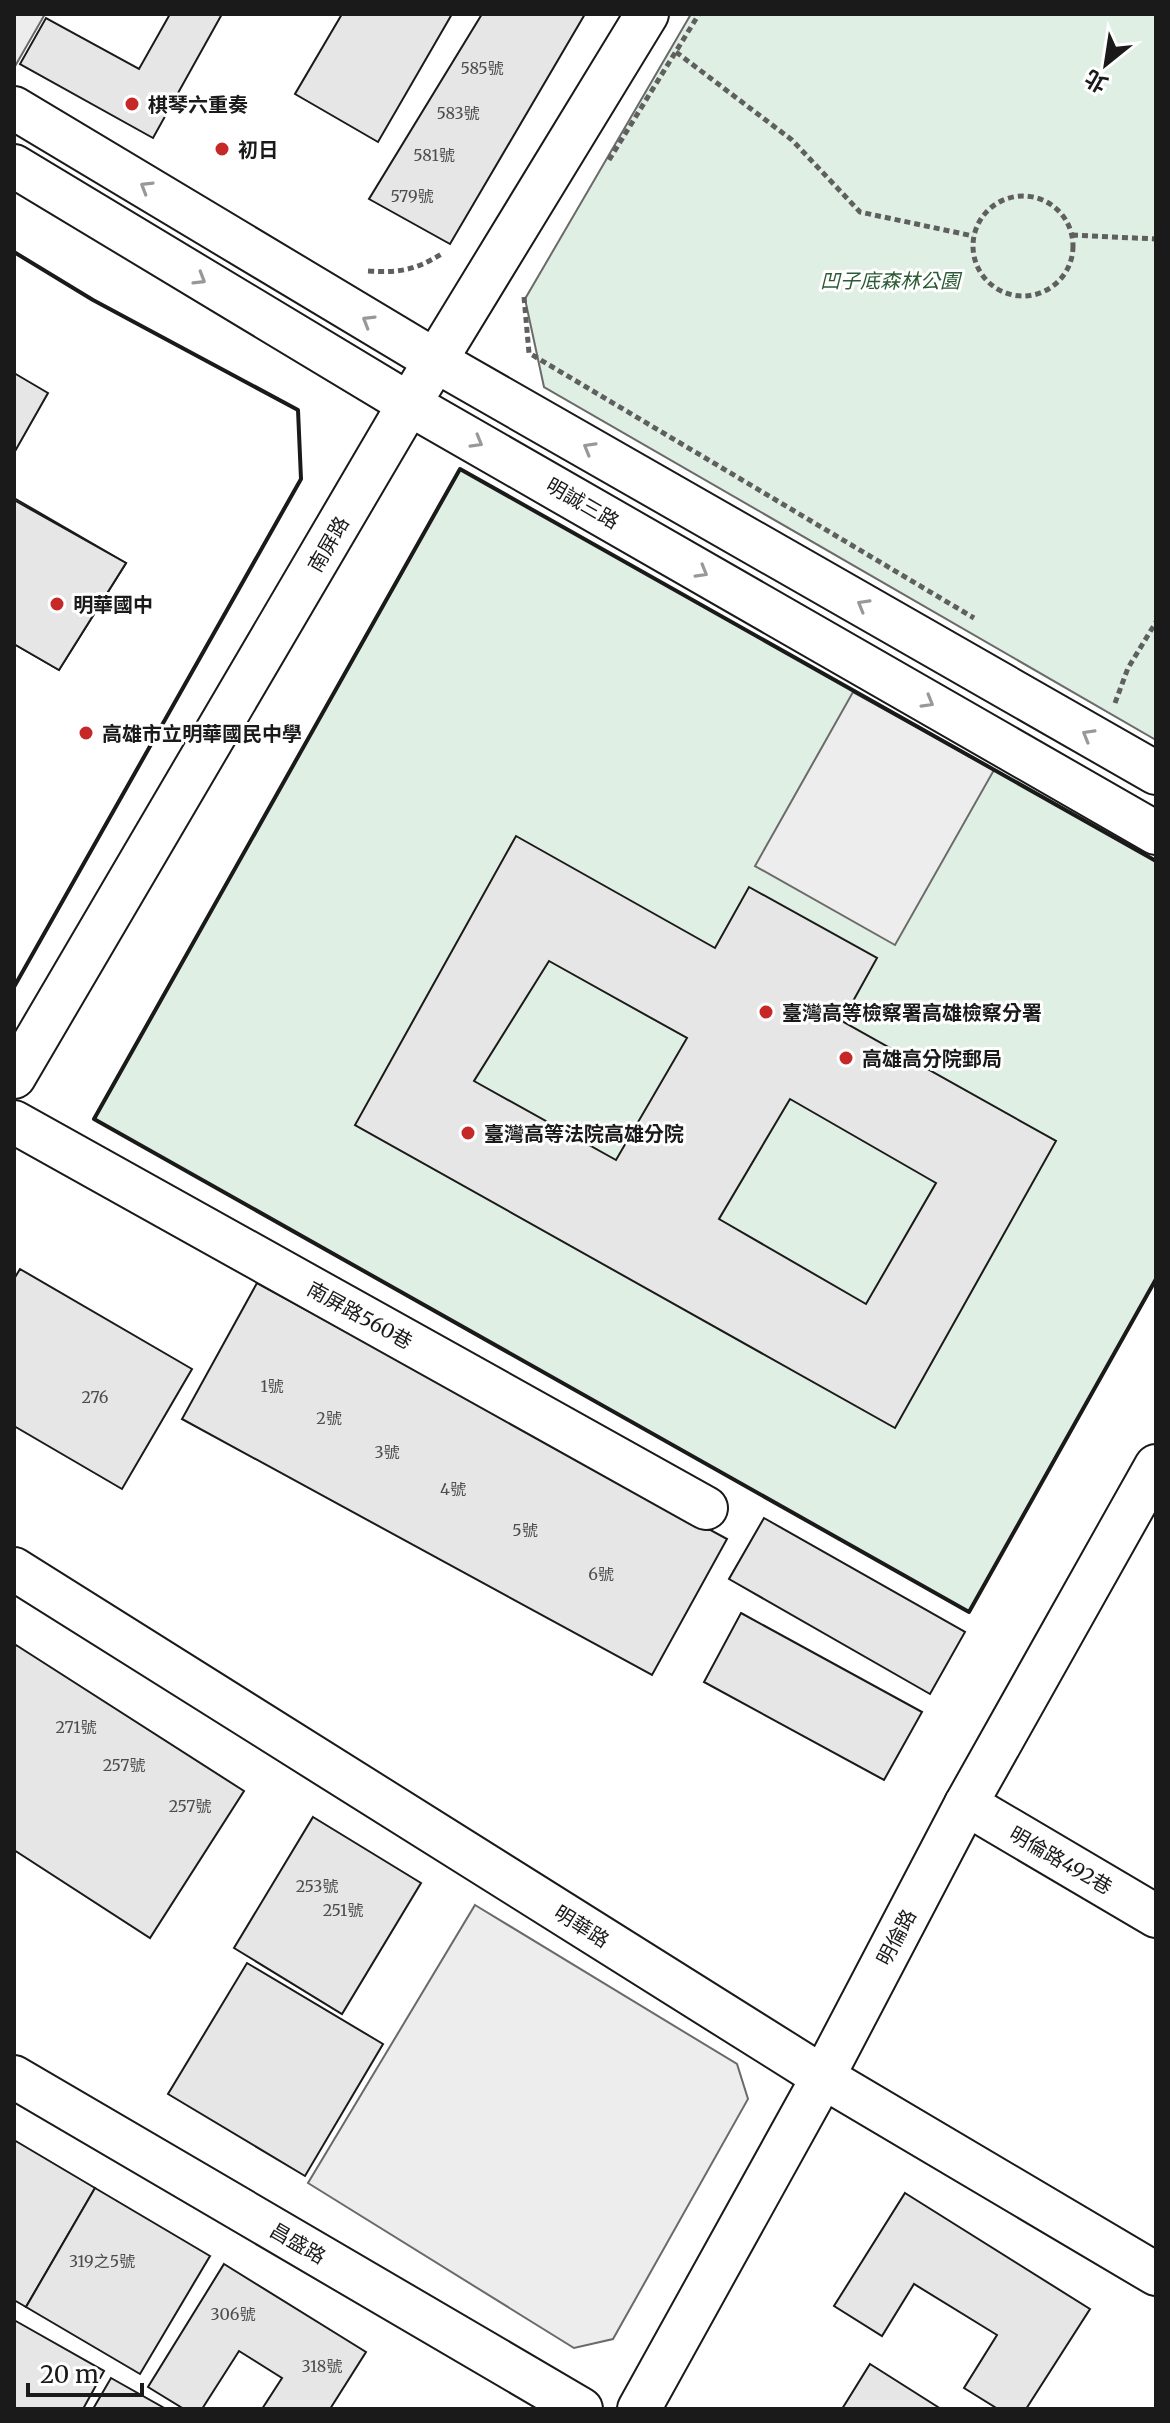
<svg xmlns="http://www.w3.org/2000/svg" width="1170" height="2423" font-family="Merriweather,'Noto Sans TC',serif">
<rect width="100%" height="100%" fill="#fff"/>
<!-- green -->
<g fill="#e0efe3" stroke="#6a6a6a" stroke-width="2">
<polygon points="691,14 1156,14 1156,740 544,387 525,299"/>
<polygon points="460,469 1156,861 1156,1279 969,1612 94,1119"/>
</g>
<!-- parking -->
<g fill="#ededed" stroke="#6a6a6a" stroke-width="2">
<polygon points="14,14 45,14 14,68"/>
<polygon points="853,692 994,770 895,945 755,866"/>
<polygon points="475,1905 737,2064 748,2099 613,2339 574,2348 308,2183"/>
</g>
<!-- building -->
<g fill="#e6e6e6" stroke="#1a1a1a" stroke-width="2" fill-rule="evenodd">
<polygon points="170,14 222,14 153,138 20,64 46,18 139,69"/>
<polygon points="342,14 452,14 378,142 295,94"/>
<polygon points="482,14 585,14 450,244 369,199"/>
<polygon points="14,373 48,393 14,453"/>
<polygon points="14,498 126,563 59,670 14,644"/>
<polygon points="14,500 126,563 59,670 14,644"/>
<path d="M516,836L715,948L749,887L877,958L842,1021L1056,1141L895,1428L355,1125ZM549,961L687,1038L616,1160L474,1081ZM790,1099L936,1183L866,1304L719,1219Z"/>
<polygon points="20,1269 192,1369 122,1489 14,1426 14,1279"/>
<polygon points="257,1283 727,1539 652,1675 182,1419"/>
<polygon points="764,1518 965,1632 930,1694 729,1579"/>
<polygon points="741,1613 922,1712 884,1780 704,1682"/>
<polygon points="16,1645 244,1791 150,1938 14,1850 14,1649"/>
<polygon points="313,1817 421,1883 342,2014 234,1948"/>
<polygon points="247,1963 383,2044 305,2176 168,2094"/>
<polygon points="14,2140 95,2188 26,2307 14,2300"/>
<polygon points="95,2188 210,2256 140,2374 26,2307"/>
<polygon points="905,2193 1090,2309 1026,2409 998,2409 964,2388 997,2335 914,2284 882,2336 834,2306"/>
<polygon points="224,2264 366,2352 330,2409 262,2409 282,2378 239,2351 202,2409 184,2409 148,2387"/>
<polygon points="14,2320 104,2371 83,2409 14,2409"/>
<polygon points="870,2364 941,2409 842,2409"/>
<polygon points="111,2378 166,2409 93,2409"/>
</g>
<g fill="none" stroke-linecap="round" stroke-linejoin="round">
<!-- minor casing -->
<g stroke="#1a1a1a" stroke-width="46">
<g id="minor">
<polyline points="14,108 436,361 1156,773"/>
<polyline points="14,166 409,404 1156,833"/>
<polyline points="14,1077 409,404 647,14"/>
<polyline points="14,1122 706,1508"/>
<polyline points="14,1569 823,2077 1156,2274"/>
<polyline points="966,1804 1156,1916"/>
<polyline points="14,2077 581,2409"/>
<polyline points="639,2409 823,2077 966,1804 1156,1466"/>
</g>
</g>
<!-- path -->
<g stroke="#5f5f5f" stroke-width="5" stroke-dasharray="6 4" stroke-linecap="butt">
<polyline points="676,52 792,140 860,212 973,236"/>
<polyline points="609,160 699,14"/>
<circle cx="1023" cy="246" r="50"/>
<polyline points="1072,235 1156,239"/>
<path d="M368,271C400,273 416,270 443,253"/>
<polyline points="524,297 529,353 974,618"/>
<polyline points="1115,703 1128,668 1156,622"/>
</g>
<!-- minor -->
<use href="#minor" stroke="#fff" stroke-width="42"/>
<!-- wall -->
<g stroke="#1a1a1a" stroke-width="4">
<polyline points="14,252 93,300 298,410 301,479 14,987"/>
<polyline points="1156,861 460,469 94,1119 969,1612 1156,1279"/>
</g>
</g>
<!-- one-way arrows -->
<defs><path id="oneway-chevron" d="M-2-3.5L2.5 0L-2 3.5" fill="none" stroke-width="1.6" stroke-linecap="round" stroke-linejoin="round" transform="scale(2)"/></defs>
<g stroke="#989898">
<use href="#oneway-chevron" transform="translate(146 187) rotate(-149)"/>
<use href="#oneway-chevron" transform="translate(200 279) rotate(31)"/>
<use href="#oneway-chevron" transform="translate(368 321) rotate(-149)"/>
<use href="#oneway-chevron" transform="translate(477 442) rotate(30)"/>
<use href="#oneway-chevron" transform="translate(589 448) rotate(-150)"/>
<use href="#oneway-chevron" transform="translate(702 572) rotate(30)"/>
<use href="#oneway-chevron" transform="translate(863 605) rotate(-150)"/>
<use href="#oneway-chevron" transform="translate(928 702) rotate(30)"/>
<use href="#oneway-chevron" transform="translate(1088 735) rotate(-150)"/>
</g>
<!-- markers -->
<g fill="#c62828" stroke="#fff" stroke-width="3">
<circle cx="132" cy="104" r="8"/>
<circle cx="222" cy="149" r="8"/>
<circle cx="57" cy="604" r="8"/>
<circle cx="86" cy="733" r="8"/>
<circle cx="766" cy="1012" r="8"/>
<circle cx="846" cy="1058" r="8"/>
<circle cx="468" cy="1133" r="8"/>
</g>
<g text-anchor="middle" dominant-baseline="central" stroke-width="6" stroke-linejoin="round" paint-order="stroke">
<!-- number labels -->
<g font-size="16" fill="#4d4d4d">
<text x="482" y="68">585號</text>
<text x="458" y="113">583號</text>
<text x="434" y="155">581號</text>
<text x="412" y="196">579號</text>
<text x="272" y="1386">1號</text>
<text x="95" y="1397">276</text>
<text x="329" y="1418">2號</text>
<text x="387" y="1452">3號</text>
<text x="453" y="1489">4號</text>
<text x="525" y="1530">5號</text>
<text x="601" y="1574">6號</text>
<text x="76" y="1727">271號</text>
<text x="124" y="1765">257號</text>
<text x="190" y="1806">257號</text>
<text x="317" y="1886">253號</text>
<text x="343" y="1910">251號</text>
<text x="102" y="2261">319之5號</text>
<text x="233" y="2314">306號</text>
<text x="322" y="2366">318號</text>
</g>
<!-- poi labels -->
<g font-size="20" font-weight="bold" fill="#1a1a1a" stroke="#fff" text-anchor="start">
<text x="148" y="104">棋琴六重奏</text>
<text x="238" y="149">初日</text>
<text x="73" y="604">明華國中</text>
<text x="102" y="733">高雄市立明華國民中學</text>
<text x="782" y="1012">臺灣高等檢察署高雄檢察分署</text>
<text x="862" y="1058">高雄高分院郵局</text>
<text x="484" y="1133">臺灣高等法院高雄分院</text>
</g>
<!-- park labels -->
<g font-size="20" font-style="italic" fill="#2b5a34" stroke="#fff">
<text x="890" y="280">凹子底森林公園</text>
</g>
<!-- street labels -->
<g font-size="20" fill="#1a1a1a" stroke="#fff">
<text transform="translate(583 503) rotate(30)">明誠三路</text>
<text transform="translate(328 544) rotate(-60)">南屏路</text>
<text transform="translate(360 1315) rotate(29)">南屏路560巷</text>
<text transform="translate(1061 1860) rotate(30)">明倫路492巷</text>
<text transform="translate(582 1926) rotate(32)">明華路</text>
<text transform="translate(896 1937) rotate(-62)">明倫路</text>
<text transform="translate(298 2243) rotate(30)">昌盛路</text>
</g>
</g>
<!-- border -->
<rect width="1170" height="2423" fill="none" stroke="#1a1a1a" stroke-width="32"/>
<!-- north arrow -->
<g transform="translate(1106 64) rotate(210)" stroke="#ffffff" stroke-width="6" paint-order="stroke">
<path d="M0-6L14 30L0 20L-14 30Z" fill="#1a1a1a"/>
<text y="-12" font-size="22" font-weight="bold" text-anchor="middle" fill="#1a1a1a">北</text>
</g>
<!-- scale -->
<path d="M28 2383v12h114v-12" fill="none" stroke="#1a1a1a" stroke-width="4"/>
<text x="40" y="2383" font-size="24" fill="#1a1a1a" stroke="#ffffff" stroke-width="6" paint-order="stroke">20 m</text>
</svg>
